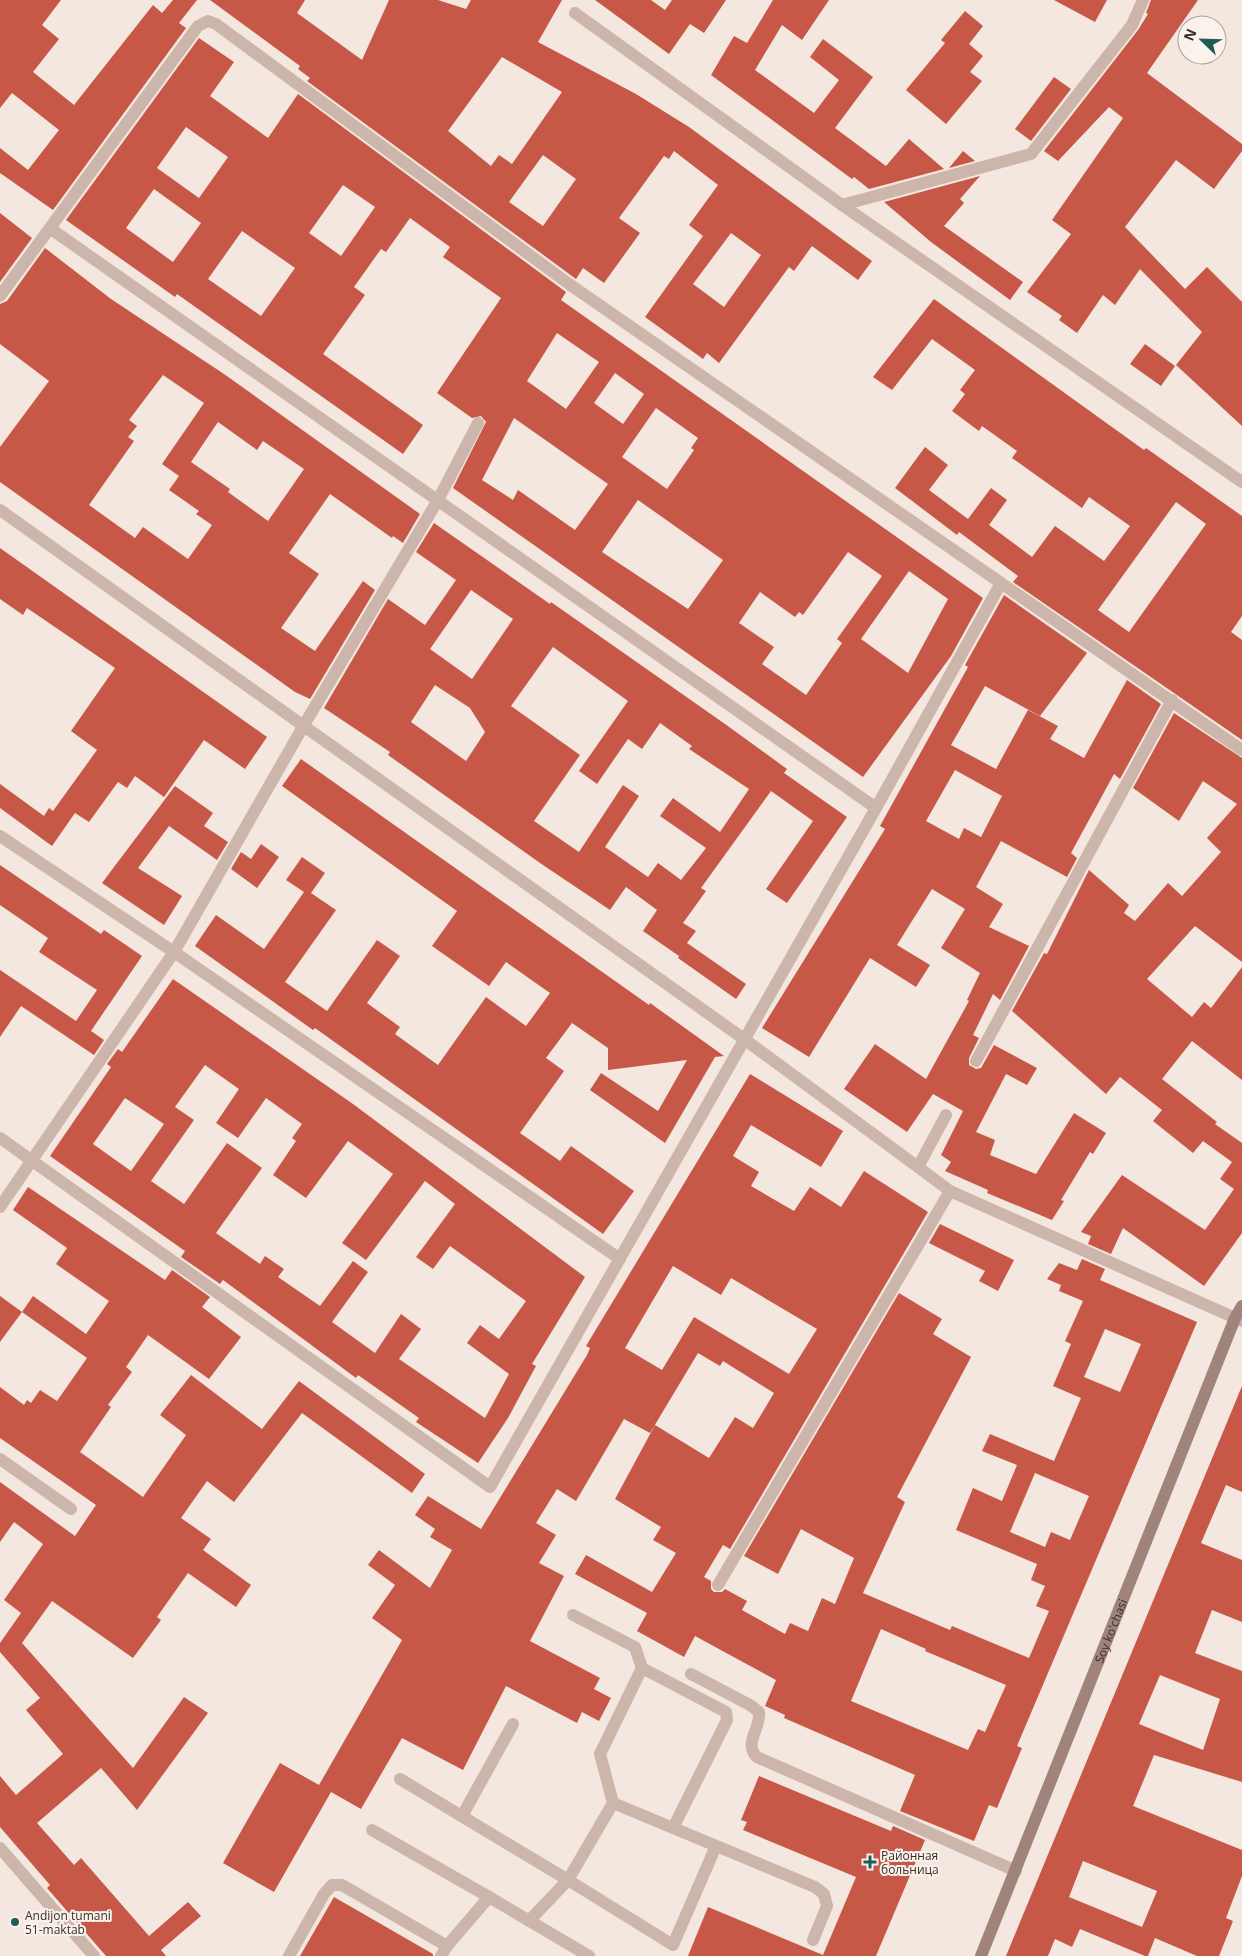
<svg xmlns="http://www.w3.org/2000/svg" width="1242" height="1956" font-family="'Open Sans',sans-serif">
<rect width="100%" height="100%" fill="#f3e7df"/>
<!-- building -->
<g fill="#c75848" fill-rule="evenodd">
<polygon points="0,0 61,0 42,25 59,39 33,72 74,105 153,5 162,13 173,0 197,0 179,23 186,28 53,210 0,173 0,148 28,170 59,130 12,93 0,108"/>
<path d="M210,0H305L297,13L362,60L389,0H438L466,9L471,0H562L538,42L636,94L689,127L872,261L858,280L812,246L794,271L789,267L719,363L707,353L703,359L645,317L703,236L689,225L718,185L674,151L669,159L664,156L619,218L640,233L604,283L583,268L576,279L307,81L310,78L298,69L300,66ZM502,57L562,92L512,164L499,155L491,166L448,131ZM543,155L576,179L543,226L509,202ZM731,233L761,255L724,307L693,284Z"/>
<polygon points="595,0 651,0 665,10 672,0 726,0 704,33 690,24 669,54"/>
<polygon points="773,0 829,0 802,40 782,25 755,70 814,113 839,80 810,57 823,39 873,77 835,128 886,166 909,139 944,169 869,189 854,177 852,179 711,75 734,36 747,43"/>
<polygon points="1054,0 1107,0 1095,22"/>
<polygon points="1151,0 1198,0 1147,73 1242,144 1242,151 1214,189 1176,160 1125,227 1185,289 1207,267 1242,302 1242,426 1176,365 1202,332 1140,269 1115,305 1103,295 1077,333 1059,320 1062,316 1027,292 1071,234 1052,220 1123,118 1109,107 1058,161 1044,151 1138,30 1148,14 1146,13"/>
<polygon points="965,11 983,26 969,44 983,56 970,72 982,81 946,124 906,90 945,43 941,40"/>
<path d="M199,38L234,62L210,96L268,138L298,94L566,292L561,300L983,598L951,656L863,777L453,488L486,422L481,416L472,418L437,393L501,298L443,257L450,247L410,218L386,252L381,249L354,287L365,295L323,354L423,425L403,454L177,294L175,297L66,220ZM186,127L228,157L199,198L157,168ZM343,185L375,207L341,256L309,233ZM154,189L201,223L173,262L126,228ZM242,231L295,268L261,316L208,279ZM557,333L599,362L566,409L527,381ZM615,373L644,394L623,424L594,403ZM656,408L698,438L691,448L694,450L667,489L622,457ZM514,418L608,484L575,530L518,490L513,500L482,480ZM638,500L723,560L688,609L602,552ZM848,552L882,576L837,639L842,643L806,695L762,664L774,647L739,623L760,592L795,617L799,612L803,615ZM909,571L948,599L908,673L861,639Z"/>
<polygon points="1054,77 1071,89 1031,141 1015,129"/>
<polygon points="963,151 975,161 949,168"/>
<polygon points="980,176 960,199 964,203 944,226 1023,282 1010,300 931,242 884,202"/>
<polygon points="0,213 32,238 0,282"/>
<path d="M45,248L111,299L224,374L420,514L403,543L393,536L392,538L330,494L289,553L319,574L281,628L315,651L363,581L375,590L310,699L295,692L0,482V447L49,381L0,344V304L7,301ZM163,375L204,403L162,464L179,476L169,490L199,511L196,514L212,525L188,559L143,527L135,538L89,505L134,441L128,437L137,426L129,420ZM218,422L257,450L263,441L304,469L268,521L228,492L230,489L191,462Z"/>
<path d="M934,299L1144,450L1146,448L1242,516V616L1231,632L1242,640V740L1013,582L1018,576L959,532L957,535L895,488L925,447L948,465L929,490L968,519L991,488L1007,500L989,525L1032,557L1055,526L1104,561L1130,526L1089,497L1082,508L1012,458L1017,451L982,426L979,431L952,411L965,394L960,390L975,370L932,339L892,390L873,377ZM1176,502L1206,524L1129,632L1098,610Z"/>
<polygon points="1145,344 1175,366 1161,386 1130,364"/>
<path d="M434,523L550,604L551,602L725,724L787,769L784,773L847,817L787,903L766,889L813,821L771,791L701,888L706,891L683,923L696,931L687,943L746,984L736,999L678,958L682,951L679,956L643,931L657,910L626,887L610,910L540,863L388,755L390,752L324,708L388,599L425,625L456,580L416,552ZM471,590L513,619L472,679L430,649ZM553,647L628,701L579,771L597,784L628,739L642,749L660,723L692,746L689,749L749,789L720,832L673,798L660,816L706,848L681,880L658,863L648,877L605,847L639,796L623,785L579,852L534,821L580,755L511,706ZM435,685L470,708L485,732L466,761L411,722Z"/>
<polygon points="0,548 267,737 245,769 204,740 164,797 135,776 127,788 118,782 89,822 75,813 52,846 0,808 0,784 44,816 49,808 53,811 97,750 71,731 115,668 27,608 23,615 0,599"/>
<path d="M1004,595L1087,653L1040,716L985,686L951,745L996,769L1028,710L1058,726L1050,739L1084,758L1127,680L1161,704L1120,779L1114,774L1071,853L1077,858L1067,877L1001,841L976,887L1003,904L989,927L1029,946L1000,1000L993,994L973,1035L979,1038L969,1058V1065L976,1069L981,1068L994,1045L1037,1068L1027,1085L1006,1074L976,1132L995,1140L990,1155L1036,1174L1074,1113L1106,1133L1093,1154L1090,1152L1061,1200L1064,1201L1052,1220L987,1193L988,1190L945,1171L951,1162L941,1155L963,1111L933,1094L907,1132L844,1089L875,1044L926,1079L969,1001L967,1000L980,973L941,948L965,909L932,889L897,945L930,965L916,987L870,958L809,1057L762,1028L885,829L880,826L968,667L965,665ZM955,770L1002,796L981,837L964,828L959,839L926,821Z"/>
<polygon points="1174,713 1242,758 1242,962 1195,926 1147,979 1192,1017 1204,1002 1211,1008 1242,967 1242,1080 1192,1041 1162,1079 1217,1122 1215,1124 1242,1143 1242,1233 1204,1286 1123,1228 1111,1254 1088,1244 1091,1236 1081,1232 1122,1175 1205,1230 1234,1189 1220,1179 1232,1162 1203,1141 1193,1153 1153,1121 1162,1110 1120,1077 1106,1094 1012,1011 1044,953 1047,954 1089,870 1129,905 1124,913 1135,921 1168,883 1182,896 1221,852 1207,838 1237,804 1203,781 1179,821 1133,788"/>
<polygon points="301,759 649,1005 650,1003 724,1056 715,1057 665,1143 590,1090 601,1073 658,1111 687,1060 608,1070 608,1048 572,1023 546,1058 564,1071 520,1133 560,1161 571,1146 634,1191 603,1234 315,1028 313,1030 195,946 216,915 264,949 304,892 286,880 302,857 325,873 311,893 336,910 285,982 327,1011 377,940 400,956 367,1003 400,1027 395,1034 438,1065 486,997 526,1026 550,993 506,962 489,986 432,946 457,911 282,786"/>
<polygon points="175,786 213,813 204,826 228,842 217,860 169,826 138,868 182,896 164,925 102,883"/>
<polygon points="261,844 279,857 257,888 231,869 241,852 251,859"/>
<polygon points="0,865 101,934 104,930 142,956 91,1031 104,1040 94,1055 21,1006 0,1037 0,970 76,1021 97,990 39,952 48,938 0,905"/>
<path d="M173,979L353,1104L585,1277L532,1364L536,1366L508,1418L478,1463L416,1422L419,1418L358,1375L356,1378L223,1280L220,1284L181,1257L185,1251L50,1156L111,1067L107,1064L118,1049L122,1052ZM205,1065L239,1089L216,1123L238,1138L266,1098L302,1124L292,1138L296,1141L273,1175L306,1198L348,1141L393,1174L342,1243L366,1260L425,1181L455,1204L416,1257L433,1269L450,1246L526,1301L499,1339L480,1325L467,1343L509,1374L485,1418L399,1359L421,1329L401,1314L375,1353L332,1322L368,1272L353,1261L320,1306L278,1277L284,1269L265,1256L260,1264L216,1233L262,1168L227,1143L184,1204L151,1181L194,1120L175,1107ZM125,1098L164,1124L131,1171L93,1144Z"/>
<path d="M750,1074L843,1131L821,1167L751,1125L733,1156L759,1172L751,1186L794,1211L810,1187L841,1207L864,1171L928,1212L730,1549L723,1545L704,1577L711,1581V1589L714,1592H722L725,1589L747,1601L742,1610L785,1634L790,1623L808,1631L822,1598L835,1604L854,1558L801,1529L778,1574L744,1556L899,1293L942,1319L933,1334L971,1357L897,1497L905,1502L863,1593L950,1630L952,1626L1029,1658L1049,1611L1036,1606L1045,1586L1031,1580L1037,1564L956,1530L973,1488L1002,1501L1017,1465L982,1451L990,1434L1054,1461L1081,1398L1053,1386L1071,1344L1065,1341L1083,1301L1059,1291L1061,1285L1047,1279L1059,1263L1077,1270L1082,1259L1105,1269L1100,1280L1197,1322L1017,1746L1022,1748L997,1808L989,1805L974,1841L900,1811L915,1775L784,1718L785,1715L765,1706L776,1680L695,1636L684,1657L637,1631L647,1613L575,1574L586,1555L652,1592L676,1553L653,1540L661,1527L615,1499L655,1425L709,1458L735,1417L753,1428L774,1393L723,1361L720,1366L698,1353L650,1433L624,1419L576,1501L557,1489L536,1523L556,1535L539,1563L564,1576L530,1641L600,1678L594,1689L611,1698L599,1721L582,1712L577,1723L506,1686L463,1770L402,1738L361,1809L331,1792L274,1892L223,1863L280,1763L319,1785L402,1640L372,1618L395,1585L368,1565L379,1550L430,1588L452,1550L430,1537L435,1529L415,1515L428,1496L481,1529L587,1355L590,1348L586,1346ZM673,1266L721,1295L731,1278L817,1329L789,1374L694,1317L662,1370L625,1348ZM1105,1329L1141,1344L1120,1392L1084,1377ZM1035,1473L1089,1496L1070,1540L1051,1532L1045,1547L1010,1532ZM881,1629L926,1649L925,1651L1006,1685L985,1732L978,1729L968,1750L851,1701Z"/>
<polygon points="28,1187 165,1280 172,1270 210,1297 202,1307 241,1337 209,1379 148,1335 126,1367 132,1372 108,1405 111,1407 80,1452 143,1497 186,1435 160,1415 191,1375 262,1429 299,1381 425,1474 412,1493 302,1413 234,1502 207,1481 181,1518 211,1539 203,1550 251,1585 236,1607 188,1573 157,1617 161,1620 133,1658 52,1601 22,1643 133,1768 184,1697 208,1713 137,1810 101,1768 37,1823 74,1865 81,1858 149,1936 188,1902 201,1916 161,1950 166,1956 106,1956 47,1888 50,1885 0,1827 0,1776 16,1795 63,1754 26,1710 40,1698 0,1652 0,1643 21,1613 4,1600 43,1544 14,1522 0,1542 0,1482 75,1536 96,1505 0,1438 0,1387 24,1405 27,1400 31,1403 40,1390 57,1401 87,1358 22,1312 33,1296 86,1334 109,1301 56,1264 67,1248 13,1210"/>
<polygon points="940,1224 1014,1260 998,1291 979,1281 985,1271 929,1243"/>
<polygon points="0,1296 22,1312 0,1342"/>
<path d="M1242,1386V1492L1226,1485L1201,1543L1242,1560V1622L1212,1610L1195,1653L1242,1671V1782L1154,1755L1133,1806L1242,1850V1876L1226,1918L1233,1921L1219,1956H1197L1155,1938L1148,1956H1145L1080,1929L1072,1947L1055,1939L1048,1956H1006ZM1160,1675L1220,1699L1203,1750L1139,1724ZM1083,1861L1157,1891L1142,1927L1069,1897Z"/>
<polygon points="759,1776 891,1831 893,1826 925,1840 876,1956 688,1956 708,1907 823,1955 856,1877 743,1830 747,1822 741,1820"/>
<polygon points="334,1897 433,1954 433,1956 300,1956"/>
</g>
<g fill="none" stroke-linecap="round" stroke-linejoin="round">
<!-- service -->
<g stroke="#ccb5aa" stroke-width="12">
<polyline points="575,13 842,205 1242,482"/>
<polyline points="842,205 1031,154 1132,25 1143,0"/>
<polyline points="51,229 876,808"/>
<polyline points="0,296 198,26 208,21 216,24 569,284 1001,583 876,808 490,1487 0,1138"/>
<polyline points="0,510 744,1039 918,1167"/>
<polyline points="1001,583 1242,750"/>
<polyline points="0,836 174,952 620,1259"/>
<polyline points="976,1061 1172,700"/>
<polyline points="946,1115 918,1167 950,1191 1242,1321"/>
<polyline points="0,1207 174,952 304,725 438,500 478,423"/>
<polyline points="0,1459 71,1509"/>
<polyline points="718,1585 950,1191"/>
<polyline points="573,1615 635,1647 642,1668"/>
<path d="M691,1674L750,1705L759,1712C761,1729 743,1743 757,1757L1016,1871"/>
<polyline points="400,1779 568,1880 529,1921"/>
<polyline points="613,1803 600,1754 642,1668 726,1712 727,1720 673,1828"/>
<polyline points="462,1816 513,1724"/>
<polyline points="372,1830 489,1897"/>
<polyline points="716,1846 673,1945 568,1880 613,1803 815,1887 824,1894 827,1906 813,1940"/>
<polyline points="0,1848 94,1956"/>
<polyline points="289,1956 324,1894 332,1885 342,1885 447,1946"/>
<polyline points="441,1956 447,1946 489,1897 589,1956"/>
</g>
<!-- secondary -->
<path stroke="#a0847b" stroke-width="12" id="s1" d="M981,1956L1235,1318L1242,1306"/>
</g>
<!-- markers -->
<g fill="#1e5c58" stroke="#faf2eb" stroke-width="2">
<path d="M867.5 1854.5h5v5h5v5h-5v5h-5v-5h-5v-5h5z"/>
<circle cx="15" cy="1922" r="5"/>
</g>
<g text-anchor="middle" dominant-baseline="central" stroke-width="4" stroke-linejoin="round" paint-order="stroke">
<!-- street labels -->
<g font-size="12" fill="#392d2a" stroke="#faf2eb">
<text stroke="none"><textPath href="#s1" startOffset="350">Soy ko'chasi</textPath></text>
</g>
<!-- poi labels -->
<g font-size="12" fill="#392d2a" stroke="#faf2eb" text-anchor="start">
<text x="881" y="1855">Районная<tspan x="881" dy="14">больница</tspan></text>
<text x="25" y="1915">Andijon tumani<tspan x="25" dy="14">51-maktab</tspan></text>
</g>
</g>
<!-- north arrow -->
<g transform="translate(1202 40) rotate(293)"><circle r="24" fill="#faf2eb" stroke="#ada39e"/>
<path d="M0-4L9 19L0 12L-9 19Z" fill="#1e5c58"/>
<text y="-8" font-size="14" font-weight="bold" text-anchor="middle" fill="#392d2a">N</text>
</g>
</svg>
